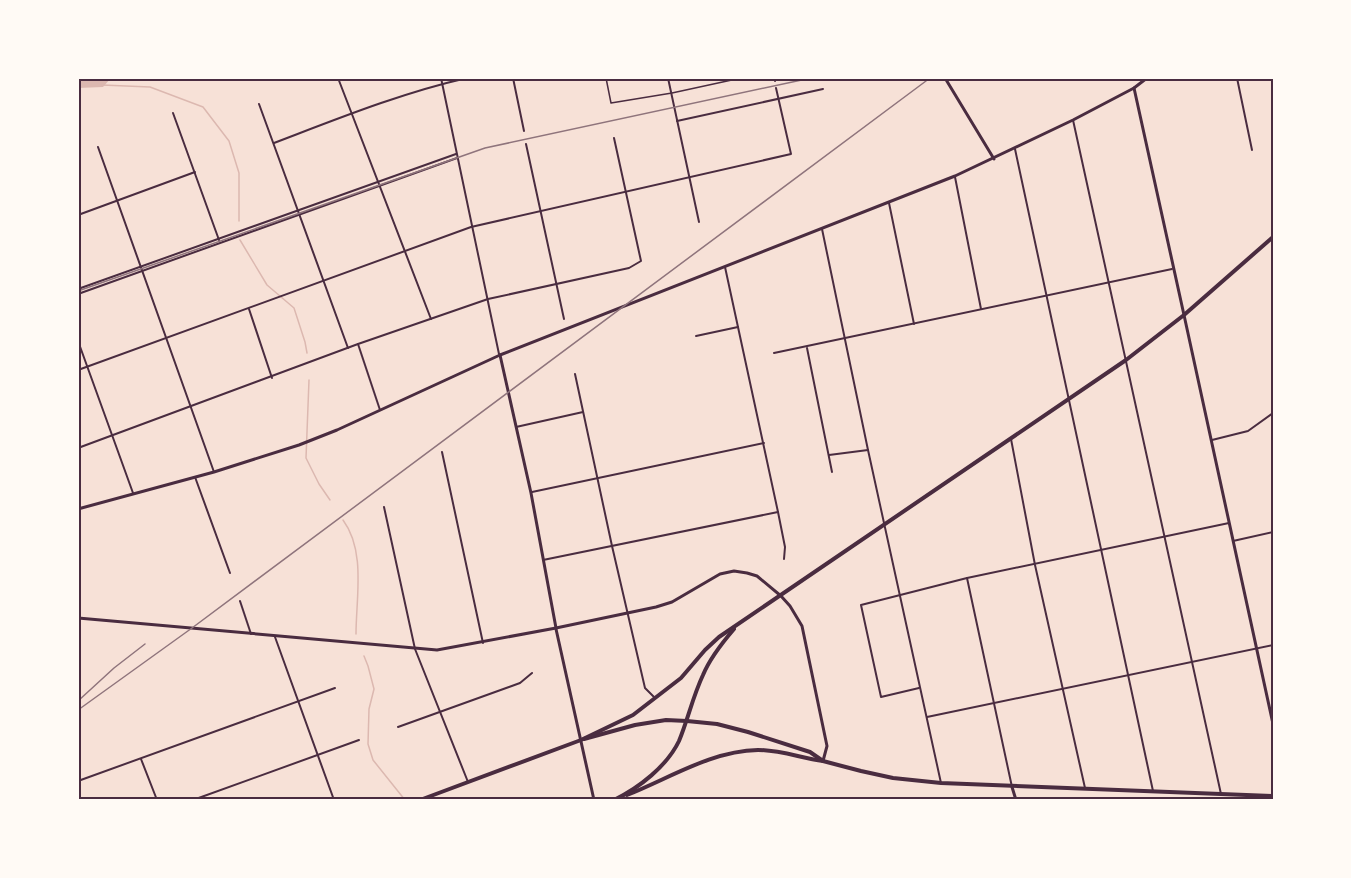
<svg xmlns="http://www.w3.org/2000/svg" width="1351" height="878" font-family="'Work Sans',sans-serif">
<rect width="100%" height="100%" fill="#f7e1d7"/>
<!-- water -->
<polygon fill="#dcb8b0" points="78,78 111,78 103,87 78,88"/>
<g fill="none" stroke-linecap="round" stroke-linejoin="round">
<!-- stream -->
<g stroke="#dcb8b0" stroke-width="1.5">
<polyline points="102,85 150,87 203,107 229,141 239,173 239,221"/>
<polyline points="240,240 267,285 294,308 305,342 307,353"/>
<polyline points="309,380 306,458 319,484 330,500"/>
<path d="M343,520C366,551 356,598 356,634"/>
<polyline points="364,656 368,666 374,689 369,709 368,744 373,760 405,800"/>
</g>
<!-- service -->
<polyline stroke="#4a2c40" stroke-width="1.5" points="606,78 611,103 672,93 741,78"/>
<!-- minor -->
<g stroke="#4a2c40" stroke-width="2">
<polyline points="338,78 431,319"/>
<polyline points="441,78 499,354"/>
<polyline points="513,78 524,131"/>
<polyline points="668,78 699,222"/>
<polyline points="774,78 775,81"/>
<polyline points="1237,78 1252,150"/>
<polyline points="259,104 348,348"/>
<polyline points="173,113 219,240"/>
<polyline points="1073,120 1221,794"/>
<polyline points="677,121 823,89"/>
<path d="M274,143C337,119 401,93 467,78"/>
<polyline points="526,144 564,319"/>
<polyline points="98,147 214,472"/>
<polyline points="1015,149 1153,791"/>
<polyline points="955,177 981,309"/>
<polyline points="889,203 914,324"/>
<polyline points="78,215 195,172"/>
<polyline points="822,229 868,450 941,783"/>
<polyline points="725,267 778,512 785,547 784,559"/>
<polyline points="78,289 456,154"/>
<polyline points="78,294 457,158"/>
<polyline points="249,309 272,378"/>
<polyline points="696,336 738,327"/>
<polyline points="78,341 133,493"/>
<polyline points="358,344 380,410"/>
<polyline points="807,348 832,472"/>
<polyline points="774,353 1172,269"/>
<polyline points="78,370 471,227 791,154 776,88"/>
<polyline points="575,374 612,546 645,688 655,698"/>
<polyline points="516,427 583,412"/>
<polyline points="1011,439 1035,565 1085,788"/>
<polyline points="1212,440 1248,431 1273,413"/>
<polyline points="78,448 358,344 488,299 629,268 641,261 614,138"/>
<polyline points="442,452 483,643"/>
<polyline points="829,455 868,450"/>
<polyline points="195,477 230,573"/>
<polyline points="532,492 764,443"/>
<polyline points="384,507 415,649 468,782"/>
<polyline points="1233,541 1273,532"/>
<polyline points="543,560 778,512"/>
<polyline points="967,578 1012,787"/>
<polyline points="240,601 251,634"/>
<polyline points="275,637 334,800"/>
<polyline points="919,688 881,697 861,605 967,578 1229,523"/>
<polyline points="927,717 1273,645"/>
<polyline points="398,727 520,683 532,673"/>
<polyline points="141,759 157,800"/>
<polyline points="78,781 335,688"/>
<polyline points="193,800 359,740"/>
</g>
<!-- tertiary -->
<g stroke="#4a2c40" stroke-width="3">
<polyline points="945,78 994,159"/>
<polyline points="1134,88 1184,315"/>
<polyline points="500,355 531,493 556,628"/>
<polyline points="1012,787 1016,800"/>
</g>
<!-- secondary -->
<g stroke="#4a2c40" stroke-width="3">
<polyline points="1184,315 1273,724"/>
<polyline points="78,509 214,472 299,445 337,430 500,355 955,176 1073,120 1134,88 1147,78"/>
<polyline points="78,618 437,650 556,628 656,607 672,602 720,574 734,571 747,573 757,576 781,596 790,606 802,626 827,746 823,761"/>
<polyline points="556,629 594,800"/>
</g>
<!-- primary -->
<g stroke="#4a2c40" stroke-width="4">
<polyline points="584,739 635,725 666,720 687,721 717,724 748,732 810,752 823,761 861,771 893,778 941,783 1273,796"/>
<path d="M627,795C670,778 711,751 758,750C780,750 801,758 823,761"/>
</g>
<!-- trunk -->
<g stroke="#4a2c40" stroke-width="4">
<polyline points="420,800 581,740 633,715 681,678 705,650 719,637 1126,360 1184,315 1273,237"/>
<path d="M614,800C639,788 667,766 679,741C688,719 693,696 703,675C710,658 722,643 734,629"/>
</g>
<!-- rail -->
<g stroke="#8f747c" stroke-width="1.5">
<polyline points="78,291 485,148 811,78"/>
<polyline points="78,701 114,668 145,644"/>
<polyline points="78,710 192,628 930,78"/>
</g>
</g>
<!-- border -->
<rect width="1351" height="878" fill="none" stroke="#fffaf5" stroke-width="159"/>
<rect x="80" y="80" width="1192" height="718" fill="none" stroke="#4a2c40" stroke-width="2"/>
</svg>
